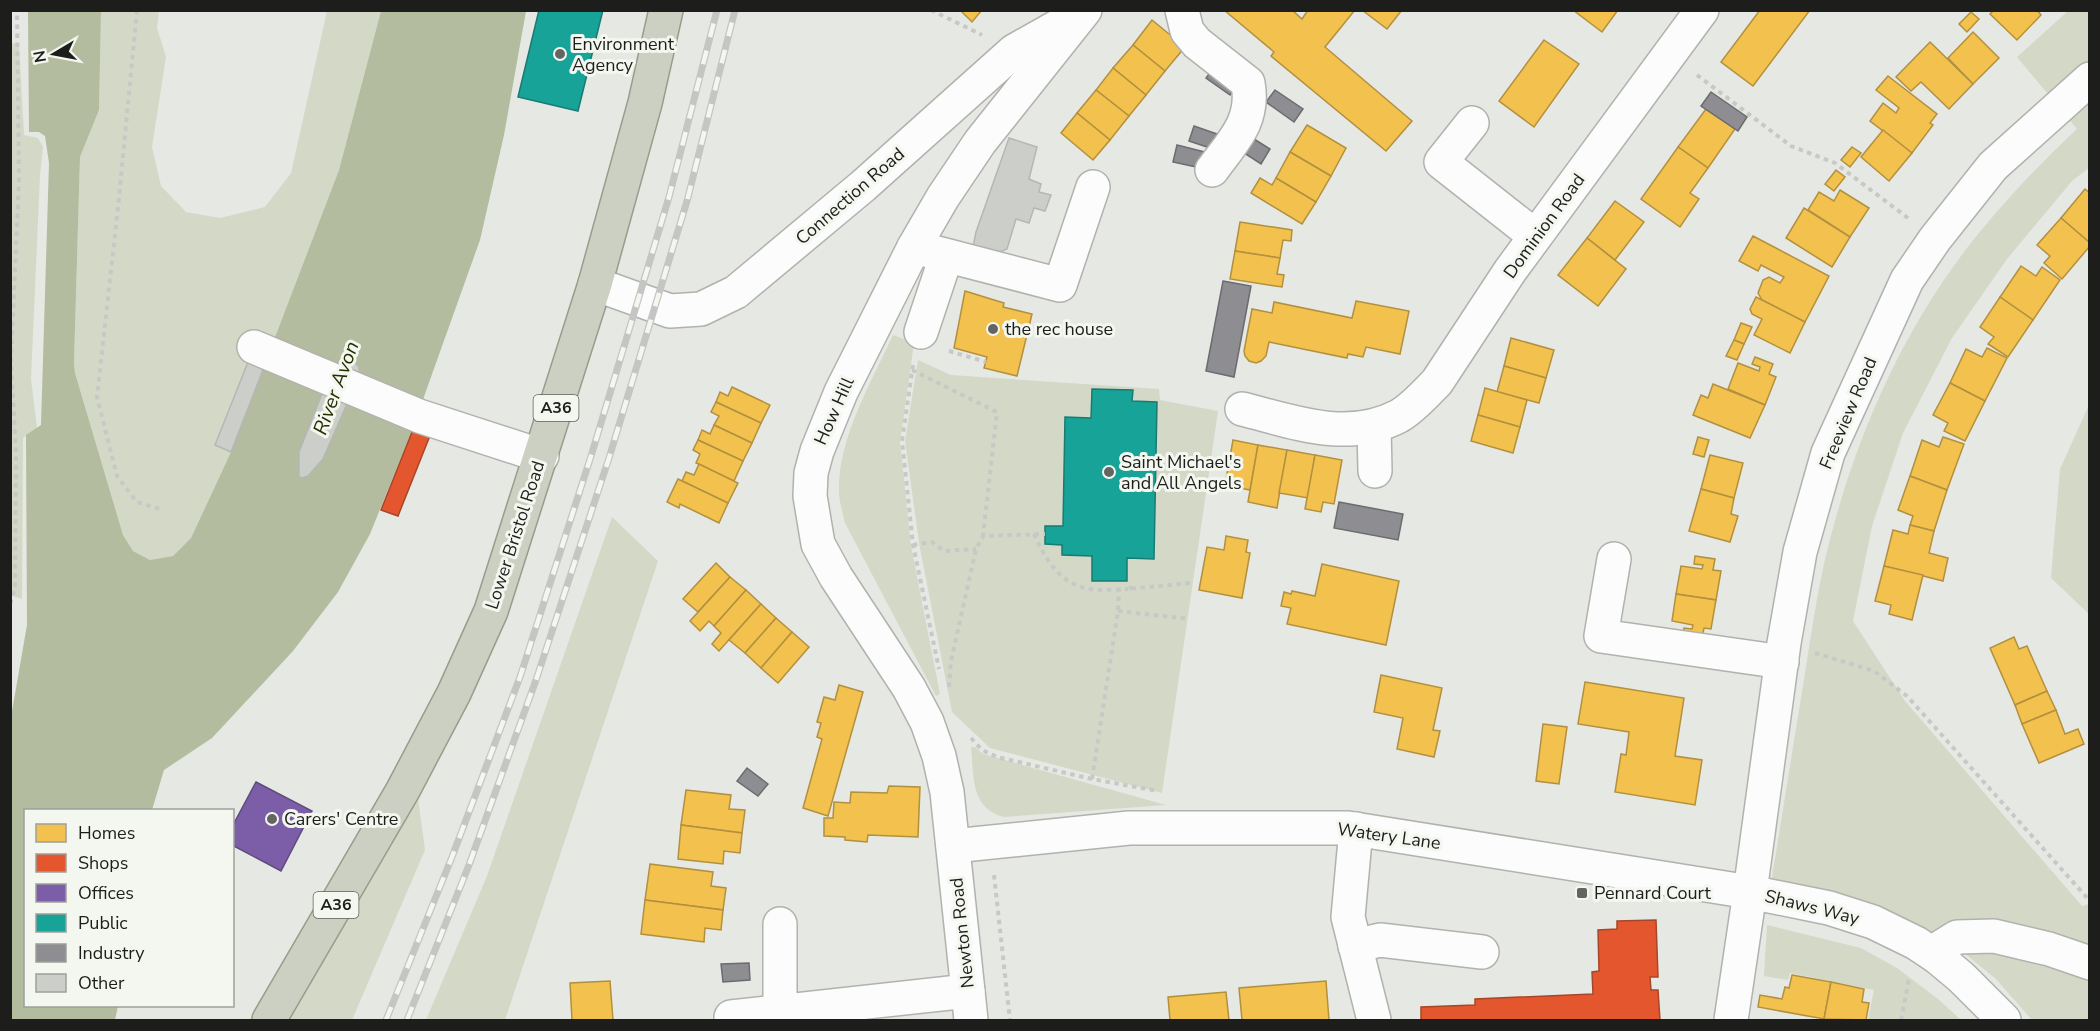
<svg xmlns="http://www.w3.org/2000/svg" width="2100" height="1031" font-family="'Nunito Sans',sans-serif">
<rect width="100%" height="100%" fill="#e6e8e3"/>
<!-- green -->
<g fill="#d3d9c6">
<polygon points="101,11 159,11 157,28 166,57 152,147 161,186 186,212 220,218 265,207 291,173 327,11 381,11 339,170 231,452 191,538 173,556 150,560 133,551 123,535 75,373 74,363 80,157 99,110"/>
<path d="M2068,11H2089V168L2072,181L2007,259L1952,338L1903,433L1872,526L1853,621L1905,701L2082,906L2089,904V1020H2032L1996,979L1953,944L1771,883C1782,817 1792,752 1803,686C1812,631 1819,575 1835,521C1864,416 1913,312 1983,228C2012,193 2044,160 2077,129L2017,57Z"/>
<polygon points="10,43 19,44 24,135 38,138 43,147 40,175 31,379 37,428 23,438 22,599 10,595"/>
<path d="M893,335L914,343L900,442L911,546L940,694L936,696L845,523C843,513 839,502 839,491C838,438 871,383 893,335Z"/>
<polygon points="918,360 951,375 1159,389 1160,400 1218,411 1162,793 990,748 952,712 919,543 905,441"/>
<polygon points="2089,405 2090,614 2089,614 2051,578 2060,469"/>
<polygon points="612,517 658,561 505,1020 426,1020 487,876"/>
<path d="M971,747H975L983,754L1166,805L1004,817C970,808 974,776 971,747Z"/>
<polygon points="418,798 425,850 352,1020 289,1020"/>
<polygon points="1767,925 1861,948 1897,968 1938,999 1961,1020 1868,1020 1874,990 1790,973 1788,980 1764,976"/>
</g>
<!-- water -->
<polygon fill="#b3bc9e" points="28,11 101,11 99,110 80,157 74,363 75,373 123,535 133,551 150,560 173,556 191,538 231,452 339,170 381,11 526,11 504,135 480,240 411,433 370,534 338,592 293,651 212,738 164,770 152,810 26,810 26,1006 118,1006 115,1020 11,1020 11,717 27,625 26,435 41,425 49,163 45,136 39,132 29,132"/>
<!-- homes -->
<g fill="#f2c14e" stroke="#b2903f" stroke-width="1.5">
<polygon points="960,10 982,10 972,22"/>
<polygon points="1224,10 1292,10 1302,19 1308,10 1355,10 1325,47 1412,121 1386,151 1271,56 1274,52"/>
<polygon points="1362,10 1402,10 1387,29"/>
<polygon points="1573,10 1618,10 1602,32"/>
<polygon points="1760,10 1810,10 1753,86 1721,62"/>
<polygon points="1994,10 2037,10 2041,15 2017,40 1990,14"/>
<polygon points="1971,12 1979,19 1967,32 1959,24"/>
<polygon points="1152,20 1185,47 1165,71 1133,45"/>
<polygon points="1973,32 1999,58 1973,84 1948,58"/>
<polygon points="1544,40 1579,64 1534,127 1499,101"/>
<polygon points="1930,42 1973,84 1949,109 1921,82 1911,91 1896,77"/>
<polygon points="1133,45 1165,71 1146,95 1113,68"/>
<polygon points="1113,68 1146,95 1129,116 1096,90"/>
<polygon points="1888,76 1937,114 1930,123 1933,125 1912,153 1870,121 1883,103 1896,113 1899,108 1876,90"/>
<polygon points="1096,90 1129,116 1110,140 1077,113"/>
<polygon points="1706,109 1735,129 1708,168 1678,147"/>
<polygon points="1077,113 1110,140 1093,160 1061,133"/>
<polygon points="1307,125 1346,148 1331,176 1290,152"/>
<polygon points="1883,130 1912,153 1889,181 1861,157"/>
<polygon points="1678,147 1708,168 1690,193 1699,199 1680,227 1641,199"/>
<polygon points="1852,147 1861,153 1850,167 1841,160"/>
<polygon points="1290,152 1331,176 1316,202 1276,178"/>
<polygon points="1836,170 1845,177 1834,191 1825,184"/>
<polygon points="1260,178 1272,185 1276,178 1316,202 1302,224 1251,193"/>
<polygon points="2085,189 2090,193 2090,243 2061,218"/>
<polygon points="1840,190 1869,208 1850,237 1808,210 1819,192 1834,201"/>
<polygon points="1615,201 1644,222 1615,260 1587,238"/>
<polygon points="1804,208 1850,237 1832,267 1786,238"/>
<polygon points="2061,218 2090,243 2090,246 2062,279 2044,263 2050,256 2037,245"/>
<polygon points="1240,222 1292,230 1291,241 1283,240 1280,258 1235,251"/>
<polygon points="1753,236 1829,276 1805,322 1762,300 1758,293 1763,280 1769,277 1780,283 1784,277 1761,265 1758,271 1739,261"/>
<polygon points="1587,238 1626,269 1598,306 1558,275"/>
<polygon points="1235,251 1280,258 1277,274 1284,275 1282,287 1230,279"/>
<polygon points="2021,266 2036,276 2042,267 2060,280 2033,320 2000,297"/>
<polygon points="965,291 1004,303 1003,307 1032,314 1017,376 984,368 987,357 954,348"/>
<polygon points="1756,297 1805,322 1790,353 1754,335 1762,319 1752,314 1750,309"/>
<polygon points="2000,297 2033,320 2008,357 1988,344 1994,337 1980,327"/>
<polygon points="1356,301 1409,311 1400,354 1366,347 1363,357 1348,354 1347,358 1269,342 1266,356 1261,361 1256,363 1249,361 1245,356 1244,351 1252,309 1272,313 1274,302 1352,318"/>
<polygon points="1741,323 1752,327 1744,344 1734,340"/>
<polygon points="1511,338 1554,350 1546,378 1504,366"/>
<polygon points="1734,340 1744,344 1737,360 1726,356"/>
<polygon points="1987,348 2007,358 1985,401 1950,383 1966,349 1982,357"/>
<polygon points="1755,357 1773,364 1769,374 1776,377 1765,405 1728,389 1738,363 1759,371 1760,367 1752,364"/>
<polygon points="1504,366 1546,378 1539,403 1497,392"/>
<polygon points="1950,383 1985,401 1965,441 1944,431 1948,423 1933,415"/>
<polygon points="1713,384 1765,405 1750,438 1693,415 1701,395 1708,398"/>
<polygon points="732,387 770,405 761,423 716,402 720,392 728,396"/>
<polygon points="1485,388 1527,400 1520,427 1478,415"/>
<polygon points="716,402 761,423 752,443 714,425 719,416 711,412"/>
<polygon points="1478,415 1520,427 1513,453 1471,441"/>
<polygon points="714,425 752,443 743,461 698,440 702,430 710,434"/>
<polygon points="1698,437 1709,440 1704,457 1693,454"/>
<polygon points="1943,437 1964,444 1947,490 1910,476 1922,440 1939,447"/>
<polygon points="698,440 743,461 734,481 696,463 700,454 693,450"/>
<polygon points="1233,440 1258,445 1250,490 1225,485"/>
<polygon points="1258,445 1287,450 1277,508 1248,502"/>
<polygon points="1287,450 1315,455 1308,498 1279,493"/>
<polygon points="1315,455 1342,460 1334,504 1323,502 1321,512 1305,509"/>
<polygon points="1710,455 1743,463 1734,498 1701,489"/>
<polygon points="699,464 738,483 728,503 682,481 686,472 694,475"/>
<polygon points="1910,476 1947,490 1934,531 1910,525 1913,516 1898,510"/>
<polygon points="678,479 728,503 719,523 680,504 679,508 667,502"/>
<polygon points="1701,489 1734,498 1731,514 1738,516 1730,542 1689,531"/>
<polygon points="1910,525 1934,531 1929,553 1948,558 1943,581 1884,566 1893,530 1908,534"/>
<polygon points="1226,536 1248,540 1246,552 1250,553 1242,598 1199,590 1207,547 1224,550"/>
<polygon points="1695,556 1715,559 1713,570 1721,571 1716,600 1676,594 1681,566 1702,569 1703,565 1694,564"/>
<polygon points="716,563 730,577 698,612 683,599"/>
<polygon points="1322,564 1399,581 1386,645 1287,624 1291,608 1281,606 1284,592 1291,594 1292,591 1315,596"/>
<polygon points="1884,566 1923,575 1912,620 1889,614 1891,605 1875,601"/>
<polygon points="730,577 746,590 714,626 709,621 700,631 690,621"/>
<polygon points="746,590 761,604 719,651 712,644 721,633 714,626"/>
<polygon points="1676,594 1716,600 1711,629 1704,628 1702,638 1683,635 1684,628 1692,629 1693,625 1672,621"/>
<polygon points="761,604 776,618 745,653 729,640"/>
<polygon points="776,618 792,632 761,668 745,653"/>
<polygon points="792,632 809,647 778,683 761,668"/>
<polygon points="2014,637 2019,649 2027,646 2047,691 2015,705 1990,648"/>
<polygon points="1381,675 1442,688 1433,730 1440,731 1434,757 1397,749 1403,718 1374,712"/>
<polygon points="1585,682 1684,698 1675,756 1702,760 1695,805 1615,792 1621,754 1626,755 1629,732 1578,724"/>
<polygon points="839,685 863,692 828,816 803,808 822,739 817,737 821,723 817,722 824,697 835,700"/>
<polygon points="2047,691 2056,710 2022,724 2015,705"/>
<polygon points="2056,710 2065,734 2078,729 2084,744 2039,763 2022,724"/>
<polygon points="1543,724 1567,727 1559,784 1536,781"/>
<polygon points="889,786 920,787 918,837 868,835 867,842 845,840 845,837 824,836 824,818 833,818 834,802 850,803 851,792 887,793"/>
<polygon points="686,790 731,795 729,809 745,810 742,833 681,825"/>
<polygon points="681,825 742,833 740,853 724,851 723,864 678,859"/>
<polygon points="650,864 713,872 711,886 726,888 723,910 645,900"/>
<polygon points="645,900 723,910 721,930 705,928 704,942 641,934"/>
<polygon points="1792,975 1831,982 1824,1019 1758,1007 1760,995 1782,999 1785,987 1789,988"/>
<polygon points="610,981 613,1020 572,1020 570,983"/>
<polygon points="1326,981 1329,1020 1242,1020 1239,988"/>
<polygon points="1831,982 1864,989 1862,1002 1869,1003 1866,1020 1824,1019"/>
<polygon points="1226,992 1229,1020 1170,1020 1168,997"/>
</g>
<!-- shops -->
<g fill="#e4572e" stroke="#a84629" stroke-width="1.5">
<polygon points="424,402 441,408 398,516 381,510"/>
<polygon points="1656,920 1658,977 1650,977 1651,990 1658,990 1660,1020 1421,1020 1421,1007 1475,1005 1475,999 1593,994 1592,972 1599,971 1598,930 1617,929 1617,921"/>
</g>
<!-- offices -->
<polygon fill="#7b5ea7" stroke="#5f4b7d" stroke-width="1.5" points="256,782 312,811 281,871 232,845 232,827"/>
<!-- public -->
<g fill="#17a398" stroke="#197b73" stroke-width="1.5">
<polygon points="539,10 603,10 578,111 518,97"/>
<polygon points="1092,389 1133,390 1132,401 1157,402 1154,559 1127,558 1127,581 1092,581 1092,556 1062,555 1062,545 1045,544 1045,526 1063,526 1065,417 1091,418"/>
</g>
<!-- industry -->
<g fill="#8d8d92" stroke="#6b6c6f" stroke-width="1.5">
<polygon points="1215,66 1238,83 1230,95 1206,78"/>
<polygon points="1275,90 1303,109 1294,122 1266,102"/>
<polygon points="1711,92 1747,117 1738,131 1701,106"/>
<polygon points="1194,126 1217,134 1213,149 1189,141"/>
<polygon points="1246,134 1270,149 1261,164 1238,149"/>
<polygon points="1177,145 1205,152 1201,168 1173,162"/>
<polygon points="1223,281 1251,286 1234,377 1206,371"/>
<polygon points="1339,502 1403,514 1398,540 1334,528"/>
<polygon points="747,768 768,784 758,796 737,781"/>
<polygon points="749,963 750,980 723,982 721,964"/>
</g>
<!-- building -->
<g fill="#ccceca" stroke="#b6b7b4" stroke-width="1.5">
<polygon points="1009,138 1037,147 1029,179 1041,184 1039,192 1051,195 1045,211 1034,208 1029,223 1016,219 1007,249 993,255 973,247 976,232"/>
<polygon points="273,344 231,452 215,445 254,347"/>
<polygon points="341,360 352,360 359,367 359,376 323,459 308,476 301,478 299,476 299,452 333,366"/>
</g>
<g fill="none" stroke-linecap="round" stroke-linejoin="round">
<!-- minor casing -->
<g stroke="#b1b2ae" stroke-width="36">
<g id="minor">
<path d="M1182,10L1187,31L1197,43L1248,83C1255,121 1233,141 1212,170"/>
<polyline points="1472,123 1441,162 1535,236"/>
<polyline points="914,247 1060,285 1093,187"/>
<polyline points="595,284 670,311 701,309 736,292 863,186 1014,51 1069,20"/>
<polyline points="921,332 946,257"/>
<polyline points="254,347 419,416 542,456"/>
<path d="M1242,409C1295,422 1347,443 1399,416C1413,408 1426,393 1437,382L1510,271L1702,10"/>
<polyline points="1374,426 1375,471"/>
<polyline points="1614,559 1601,636 1782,662"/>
<polyline points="1356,829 1348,917 1374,1020"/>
<polyline points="953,846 1129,828 1348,828 1750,892 1829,908 1873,922 1916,943 1937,957 1961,977 2004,1020"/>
<polyline points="1355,946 1380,940 1482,952"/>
<polyline points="1937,957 1941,947 1957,937 1994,936 2049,949 2090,963"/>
<polyline points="780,1012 780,924"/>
<polyline points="731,1017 968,991"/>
<polyline points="971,1020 947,792 939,756 927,722 909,688 836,577 818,544 810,496 811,473 817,451 841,392 914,247 943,197 980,142 1085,10"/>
<polyline points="1731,1020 1750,892 1784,643 1800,552 1828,453 1907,280 1935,239 1993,166 2090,79"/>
</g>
</g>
<!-- highway casing -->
<g stroke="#979c8b" stroke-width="36">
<polyline id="highway" points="269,1020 403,790 454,693 491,611 595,284 645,103 666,10"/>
</g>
<!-- path -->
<g stroke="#c8c8c7" stroke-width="4" stroke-dasharray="4.5 4.5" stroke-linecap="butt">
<polyline points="137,10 119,198 97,397 117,476 137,502 163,510"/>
<polyline points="931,10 982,35"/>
<polyline points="1697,75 1791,146 1835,163 1908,218"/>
<polyline points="949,351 986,362"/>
<polyline points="913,365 902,441 913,545 939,669"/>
<polyline points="912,370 997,412 983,536"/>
<path d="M1034,534C1045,558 1060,585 1090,589C1102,591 1116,589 1128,589"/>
<polyline points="913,545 932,542 944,551 976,549"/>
<polyline points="1133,587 1128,589 1190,583"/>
<polyline points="10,604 15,588 16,453 11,361 19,180 17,10"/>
<polyline points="1118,611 1189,619"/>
<polyline points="1815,653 1874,671 1907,696 2090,901"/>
<polyline points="949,687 951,661 976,549 983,536 1045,534"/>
<polyline points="971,738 982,750 997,757 1092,779 1158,791"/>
<polyline points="1092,779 1118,611 1119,589"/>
<polyline points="994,875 1010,1020"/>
<polyline points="1901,1020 1909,979"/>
</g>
<!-- minor -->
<use href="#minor" stroke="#fbfcfb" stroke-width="33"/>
<!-- highway -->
<use href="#highway" stroke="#ccd0c2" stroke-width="33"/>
<!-- rail casing -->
<g stroke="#c5c5c4" stroke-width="7">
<g id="rail">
<polyline points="386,1020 452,857 520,677 592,453 669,197 717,10"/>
<polyline points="407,1020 469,865 536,680 609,458 687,201 735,10"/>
</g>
</g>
<!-- rail -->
<use href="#rail" stroke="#f4f7ef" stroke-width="4.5" stroke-dasharray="14" stroke-linecap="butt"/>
</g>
<!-- markers -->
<g fill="#636562" stroke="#f4f7ef" stroke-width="2">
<circle cx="560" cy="54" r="6"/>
<circle cx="993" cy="329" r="6"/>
<circle cx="1109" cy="472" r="6"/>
<circle cx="272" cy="819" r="6"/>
<rect x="1576" y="887" width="12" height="12" rx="3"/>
</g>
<g text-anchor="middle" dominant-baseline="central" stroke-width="6" stroke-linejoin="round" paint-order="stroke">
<!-- shield labels -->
<g fill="#f4f7ef" stroke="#5e5f5b" stroke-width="1.5">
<rect x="533.5" y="395" width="45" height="26" rx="4.5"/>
<rect x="313.5" y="892" width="45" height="26" rx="4.5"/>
</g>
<g font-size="16" font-weight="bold" fill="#1d1e1c">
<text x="556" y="408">A36</text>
<text x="336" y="905">A36</text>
</g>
<!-- poi labels -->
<g font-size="18" fill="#1d1e1c" stroke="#f4f7ef" text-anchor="start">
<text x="572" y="44">Environment<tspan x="572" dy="21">Agency</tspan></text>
<text x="1005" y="329">the rec house</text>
<text x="1121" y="462">Saint Michael's<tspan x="1121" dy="21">and All Angels</tspan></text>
<text x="284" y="819">Carers' Centre</text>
<text x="1594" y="893">Pennard Court</text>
</g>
<!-- street labels -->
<g font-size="18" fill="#1d1e1c" stroke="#f4f7ef">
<text transform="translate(850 196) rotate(-41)">Connection Road</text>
<text transform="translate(1544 226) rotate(-54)">Dominion Road</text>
<text transform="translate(834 411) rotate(-66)">How Hill</text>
<text transform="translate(1848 413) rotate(-67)">Freeview Road</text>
<text transform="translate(515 535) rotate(-72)">Lower Bristol Road</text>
<text transform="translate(1389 836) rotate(8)">Watery Lane</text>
<text transform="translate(1812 907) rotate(14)">Shaws Way</text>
<text transform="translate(962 933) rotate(-96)">Newton Road</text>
</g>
<!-- water labels -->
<g font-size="20" font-style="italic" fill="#242e00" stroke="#f4f7ef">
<text transform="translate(336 388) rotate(-70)">River Avon</text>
</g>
</g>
<!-- border -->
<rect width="2100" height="1031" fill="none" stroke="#1d1e1c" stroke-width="24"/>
<!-- legend -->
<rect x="24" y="809" width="210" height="198" fill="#f4f7ef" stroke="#9ea09b" stroke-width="1.5"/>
<rect x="36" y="824" width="30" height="18" fill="#f2c14e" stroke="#9ea09b" stroke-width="1.5"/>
<text x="78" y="839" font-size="18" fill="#1d1e1c">Homes</text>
<rect x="36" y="854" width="30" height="18" fill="#e4572e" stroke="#9ea09b" stroke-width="1.5"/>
<text x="78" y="869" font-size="18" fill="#1d1e1c">Shops</text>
<rect x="36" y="884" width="30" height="18" fill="#7b5ea7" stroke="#9ea09b" stroke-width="1.5"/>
<text x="78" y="899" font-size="18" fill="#1d1e1c">Offices</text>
<rect x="36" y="914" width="30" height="18" fill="#17a398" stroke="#9ea09b" stroke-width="1.5"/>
<text x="78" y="929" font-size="18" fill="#1d1e1c">Public</text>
<rect x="36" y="944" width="30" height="18" fill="#8d8d92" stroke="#9ea09b" stroke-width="1.5"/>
<text x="78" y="959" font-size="18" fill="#1d1e1c">Industry</text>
<rect x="36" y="974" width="30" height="18" fill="#ccceca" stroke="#9ea09b" stroke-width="1.5"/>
<text x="78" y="989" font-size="18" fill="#1d1e1c">Other</text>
<!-- north arrow -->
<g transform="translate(54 54) rotate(260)" stroke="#f4f7ef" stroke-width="4.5" paint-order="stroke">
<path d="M0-4.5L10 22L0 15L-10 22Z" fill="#1d1e1c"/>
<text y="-9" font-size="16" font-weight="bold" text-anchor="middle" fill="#1d1e1c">N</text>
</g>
</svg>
